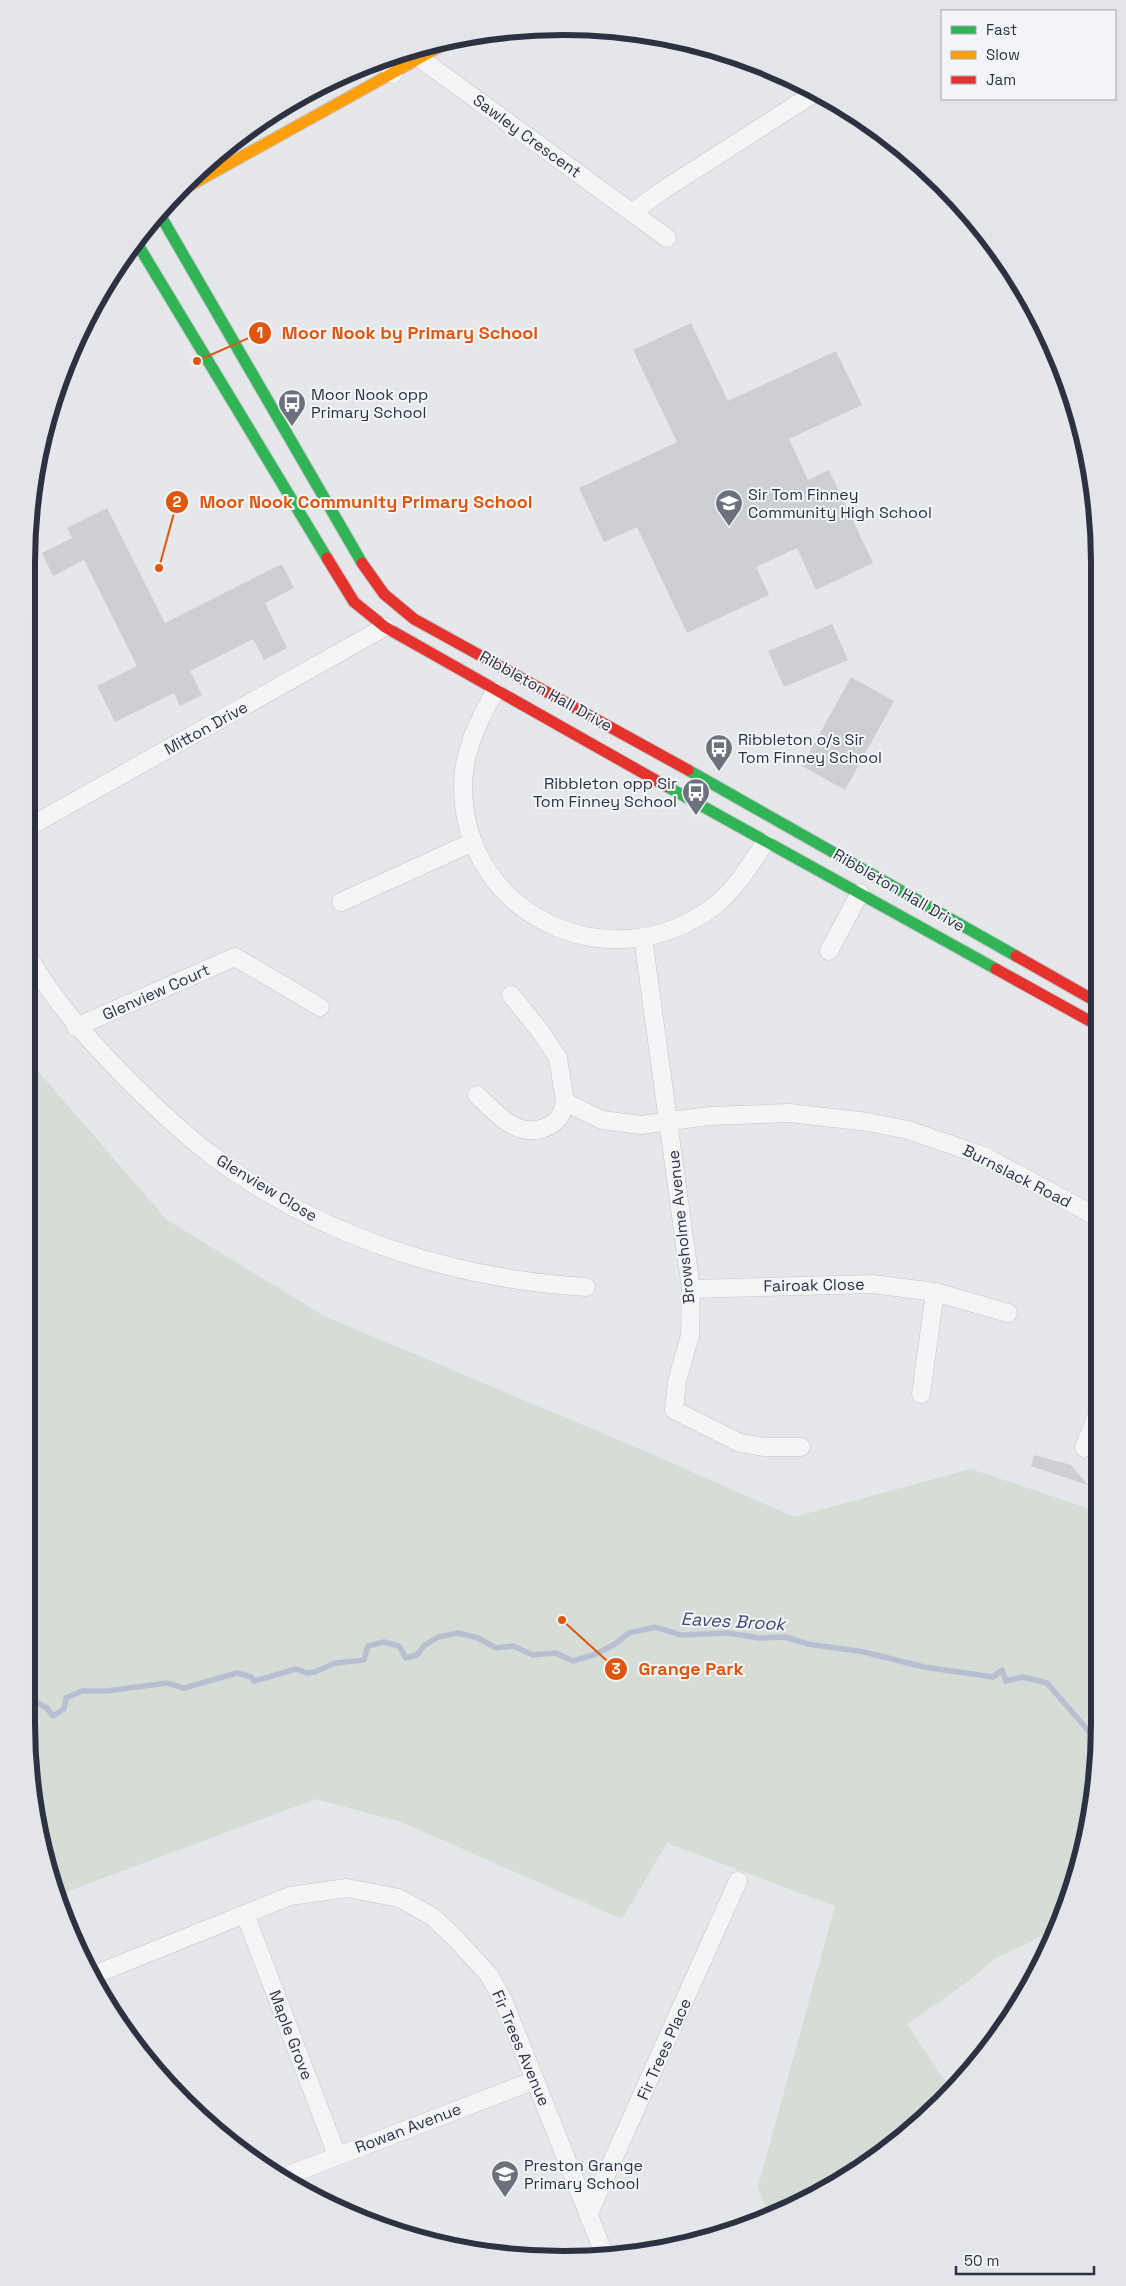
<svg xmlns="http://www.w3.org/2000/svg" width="1126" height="2286" font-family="'Space Grotesk',sans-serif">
<rect width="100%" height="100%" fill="#e5e7ea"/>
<!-- green -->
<path fill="#d5ddd6" d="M27,1046L36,1069L167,1220L324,1316L640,1449L794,1517L971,1469L1096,1511L1098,1516L1099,1758L1082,1862L1055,1932L1046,1934L996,1958L965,1984L907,2024L952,2091C911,2141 829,2194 769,2216L758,2187L835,1906L667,1843L622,1919L401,1822L316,1799L55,1896L37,1827L26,1723Z"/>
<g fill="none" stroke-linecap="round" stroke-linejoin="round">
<!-- stream -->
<polyline stroke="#b7c0d2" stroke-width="5.5" points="26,1697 47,1708 53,1716 64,1709 66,1698 82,1691 106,1691 167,1683 184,1688 237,1673 251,1677 254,1681 296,1669 307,1673 315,1672 335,1663 364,1660 368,1646 384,1642 399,1646 406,1658 417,1655 424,1646 438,1637 458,1633 478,1638 496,1648 513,1646 533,1655 556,1653 573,1661 596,1654 615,1644 629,1633 655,1627 681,1635 728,1633 759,1638 785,1637 808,1644 864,1652 924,1667 993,1677 1002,1670 1006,1681 1023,1677 1047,1683 1099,1743"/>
</g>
<!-- building -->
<g fill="#cecfd2">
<polygon points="691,323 728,401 836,351 862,405 789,439 808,480 829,470 873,563 816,590 797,548 756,567 769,595 687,633 637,527 604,542 579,488 677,442 633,350"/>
<polygon points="107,508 165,623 282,564 294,588 265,603 287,648 264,660 253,639 190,671 202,695 180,706 174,693 115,722 97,686 137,666 84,560 53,576 42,553 72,538 67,528"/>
<polygon points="832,624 848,660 784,687 768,651"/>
<polygon points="851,677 894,701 845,790 802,766"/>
<polygon points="1034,1455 1071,1465 1088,1485 1031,1466"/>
</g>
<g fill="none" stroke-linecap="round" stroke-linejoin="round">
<!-- street casing -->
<g stroke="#c3c5c8" stroke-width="19">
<g id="street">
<polyline points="385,57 393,74"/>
<polyline points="421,59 667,238"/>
<polyline points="632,213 660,192 816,92"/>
<path d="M495,691C478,722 463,751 463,787C464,917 611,983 713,907C735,890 750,865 765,843"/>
<polyline points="27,828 385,627"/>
<polyline points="341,902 473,842"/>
<polyline points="643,938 691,1289 690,1336 677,1381 674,1410 740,1443 765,1447 801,1447"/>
<polyline points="829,951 860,893"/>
<path d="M27,955C57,1005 86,1037 126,1078C153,1105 180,1131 210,1154C318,1236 453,1279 586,1287"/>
<polyline points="511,995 540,1031 558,1058 565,1102"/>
<polyline points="76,1027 235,957 320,1007"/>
<path d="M477,1095C496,1113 516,1138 544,1128C558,1123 562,1115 565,1102L602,1120L641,1125L709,1116L789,1113L868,1122L908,1130L984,1156L1097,1217"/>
<polyline points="691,1289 872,1284 935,1292 921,1394"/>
<polyline points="935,1292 1008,1313"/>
<polyline points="1084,1448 1098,1412"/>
<polyline points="245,1914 337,2155"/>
<polyline points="91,1976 290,1896 347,1888 399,1898 433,1917 456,1939 489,1975 503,2000 605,2256"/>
<polyline points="281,2178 535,2080"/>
<polyline points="588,2215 738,1881"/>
</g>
</g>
<!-- fast casing -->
<g stroke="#c3c5c8" stroke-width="13">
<g id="fast">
<polyline points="159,213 362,563"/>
<polyline points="135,240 327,558"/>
<polyline points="688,770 1016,956"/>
<polyline points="666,786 996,969"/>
</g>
</g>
<!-- slow casing -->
<g stroke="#c3c5c8" stroke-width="13">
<polyline id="slow" points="180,191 452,40"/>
</g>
<!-- jam casing -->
<g stroke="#c3c5c8" stroke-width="13">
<g id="jam">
<polyline points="327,558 354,602 385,627 666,786"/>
<polyline points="362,563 384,594 414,619 688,770"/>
<polyline points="1016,956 1097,1002"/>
<polyline points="996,969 1097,1025"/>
</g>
</g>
<!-- street -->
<use href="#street" stroke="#f5f5f6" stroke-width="18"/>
<!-- fast -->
<use href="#fast" stroke="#30b455" stroke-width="11"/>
<!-- slow -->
<use href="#slow" stroke="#ff9f0a" stroke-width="11"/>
<!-- jam -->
<use href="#jam" stroke="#e5322d" stroke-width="11"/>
</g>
<!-- icons -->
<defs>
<g id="bus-pin" transform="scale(1.4375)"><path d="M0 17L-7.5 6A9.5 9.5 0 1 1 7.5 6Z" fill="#6d717d" stroke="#f4f5f8"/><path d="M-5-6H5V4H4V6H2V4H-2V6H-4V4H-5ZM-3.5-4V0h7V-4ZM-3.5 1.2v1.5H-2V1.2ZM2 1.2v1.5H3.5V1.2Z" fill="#fff"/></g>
<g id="school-pin" transform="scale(1.4375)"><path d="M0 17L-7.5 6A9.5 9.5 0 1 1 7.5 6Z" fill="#6d717d" stroke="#f4f5f8"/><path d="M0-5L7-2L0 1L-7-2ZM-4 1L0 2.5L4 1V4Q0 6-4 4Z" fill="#fff"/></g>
</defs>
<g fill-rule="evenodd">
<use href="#bus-pin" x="292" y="403"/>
<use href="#school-pin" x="729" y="503"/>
<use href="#bus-pin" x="719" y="748"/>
<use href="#bus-pin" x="696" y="792"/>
<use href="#school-pin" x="505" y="2174"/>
</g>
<g text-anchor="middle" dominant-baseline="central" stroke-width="4" stroke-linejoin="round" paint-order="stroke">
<!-- street labels -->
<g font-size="16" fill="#2d3242" stroke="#f4f5f8">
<text transform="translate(527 136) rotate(36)">Sawley Crescent</text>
<text transform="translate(546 691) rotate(29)">Ribbleton Hall Drive</text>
<text transform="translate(206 728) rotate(-29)">Mitton Drive</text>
<text transform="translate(899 890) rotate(30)">Ribbleton Hall Drive</text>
<text transform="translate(156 992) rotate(-24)">Glenview Court</text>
<text transform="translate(1017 1176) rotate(27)">Burnslack Road</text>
<text transform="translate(267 1188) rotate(31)">Glenview Close</text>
<text transform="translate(681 1227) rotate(-96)">Browsholme Avenue</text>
<text transform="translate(814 1285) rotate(-1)">Fairoak Close</text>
<text transform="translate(291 2035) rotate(69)">Maple Grove</text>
<text transform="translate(521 2048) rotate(67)">Fir Trees Avenue</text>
<text transform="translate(664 2049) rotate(-66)">Fir Trees Place</text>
<text transform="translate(408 2128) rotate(-21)">Rowan Avenue</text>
</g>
<!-- poi labels -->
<g font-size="16" fill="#2d3242" stroke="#f4f5f8" text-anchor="start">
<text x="311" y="394">Moor Nook opp<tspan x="311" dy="18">Primary School</tspan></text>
<text x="748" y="494">Sir Tom Finney<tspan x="748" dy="18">Community High School</tspan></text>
<text x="738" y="739">Ribbleton o/s Sir<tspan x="738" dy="18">Tom Finney School</tspan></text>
<text x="677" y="783" text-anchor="end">Ribbleton opp Sir<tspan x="677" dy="18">Tom Finney School</tspan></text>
<text x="524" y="2165">Preston Grange<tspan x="524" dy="18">Primary School</tspan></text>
</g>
<!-- water labels -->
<g font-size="18" font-style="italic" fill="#3a4c73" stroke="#f4f5f8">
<text transform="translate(733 1621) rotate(3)">Eaves Brook</text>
</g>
</g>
<!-- crop -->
<path d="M0 0H1126V2286H0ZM563 35H563A528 528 0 0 1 1091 563V1723A528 528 0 0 1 563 2251H563A528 528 0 0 1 35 1723V563A528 528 0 0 1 563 35Z" fill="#e4e5e9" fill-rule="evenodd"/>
<path fill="none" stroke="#2d3242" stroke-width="6" d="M563 35H563A528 528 0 0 1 1091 563V1723A528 528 0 0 1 563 2251H563A528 528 0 0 1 35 1723V563A528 528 0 0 1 563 35Z"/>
<!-- callouts -->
<path fill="none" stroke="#df570f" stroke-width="2" d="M197 361L260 333M159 568L177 502M562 1620L616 1669"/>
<g fill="#df570f" stroke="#f4f5f8" stroke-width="2">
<circle cx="197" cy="361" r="5"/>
<circle cx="159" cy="568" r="5"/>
<circle cx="562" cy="1620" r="5"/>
<circle cx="260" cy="333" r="12"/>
<circle cx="177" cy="502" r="12"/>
<circle cx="616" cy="1669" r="12"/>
</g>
<g font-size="15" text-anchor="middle" font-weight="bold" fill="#fff">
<text x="260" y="338">1</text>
<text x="177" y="507">2</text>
<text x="616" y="1674">3</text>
</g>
<g font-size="18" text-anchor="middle" font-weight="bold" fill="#df570f" stroke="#f4f5f8" stroke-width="4" stroke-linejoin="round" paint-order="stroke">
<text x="410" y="339">Moor Nook by Primary School</text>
<text x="366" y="508">Moor Nook Community Primary School</text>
<text x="691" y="1675">Grange Park</text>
</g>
<!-- legend -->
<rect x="941" y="10" width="175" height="90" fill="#f4f5f8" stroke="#a4a7af"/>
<rect x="951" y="26" width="25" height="8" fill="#30b455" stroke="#a4a7af"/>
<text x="986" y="35" font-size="15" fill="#2d3242">Fast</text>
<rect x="951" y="51" width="25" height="8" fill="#ff9f0a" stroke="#a4a7af"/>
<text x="986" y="60" font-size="15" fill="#2d3242">Slow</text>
<rect x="951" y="76" width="25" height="8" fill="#e5322d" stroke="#a4a7af"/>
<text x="986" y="85" font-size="15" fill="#2d3242">Jam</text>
<!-- scale -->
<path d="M956 2266v8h138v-8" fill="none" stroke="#2d3242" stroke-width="2.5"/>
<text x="964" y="2266" font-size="15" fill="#2d3242" stroke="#f4f5f8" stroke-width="4" paint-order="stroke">50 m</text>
</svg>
